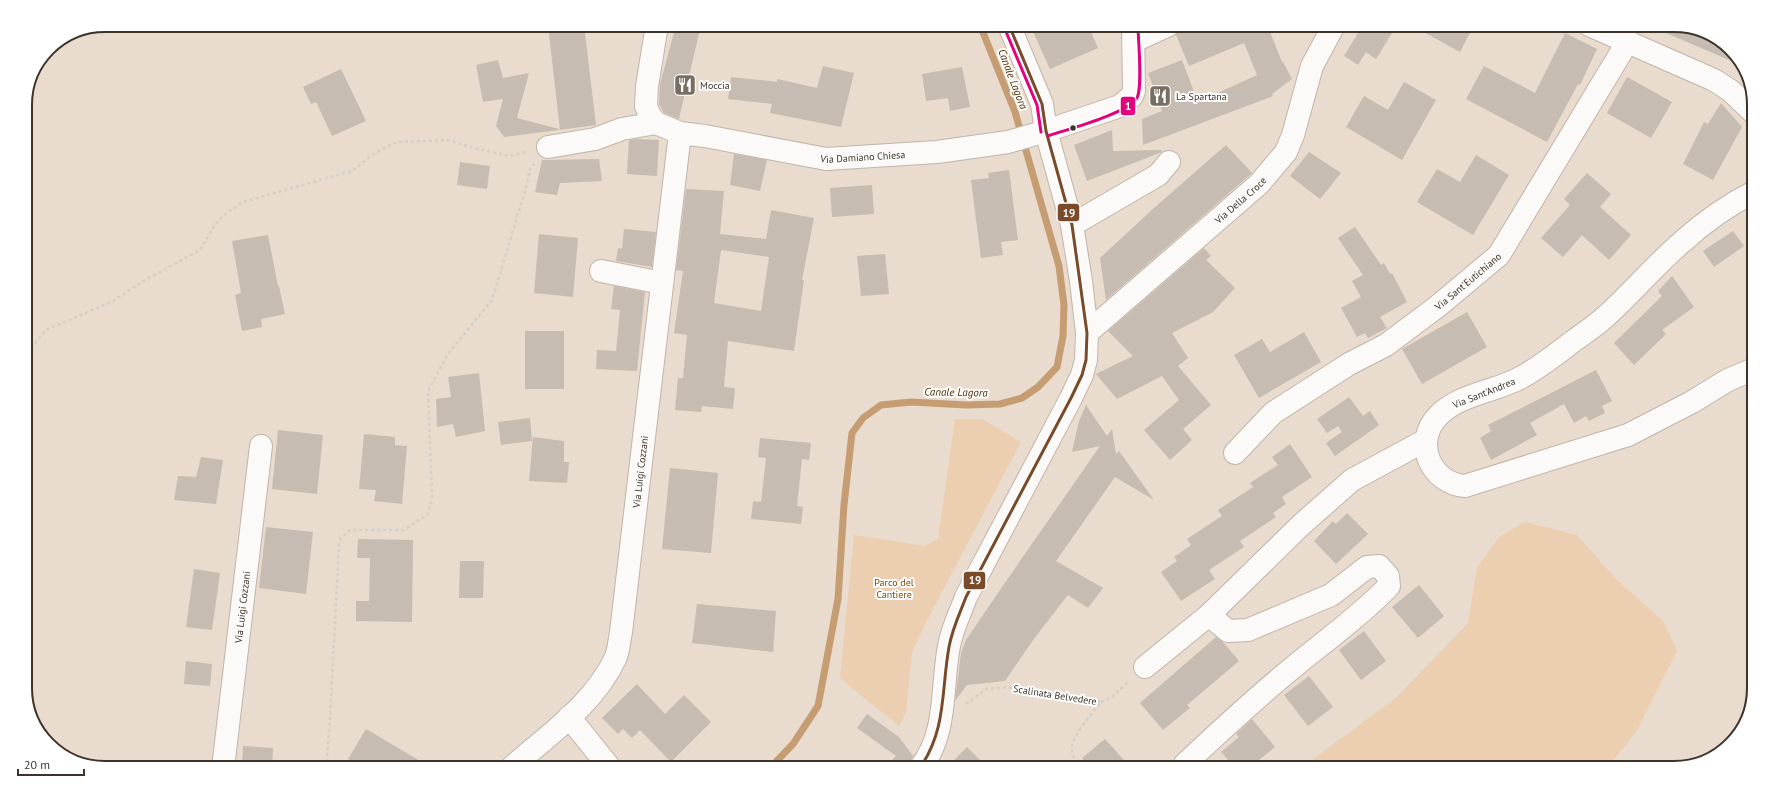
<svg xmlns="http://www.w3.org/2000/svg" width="1779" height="793" font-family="'PT Sans',sans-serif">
<rect width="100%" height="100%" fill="#e9dbcd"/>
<!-- green -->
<g fill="#ecceb0">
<polygon points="955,419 982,419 1021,442 923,628 912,652 906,713 899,726 840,678 854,535 924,546 938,539"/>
<polygon points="1525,522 1577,535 1617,580 1664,622 1677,651 1636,732 1607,768 1301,768 1396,698 1468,623 1477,568 1499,537"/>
</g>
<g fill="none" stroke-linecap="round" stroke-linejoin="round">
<!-- stream -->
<polyline stroke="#c69d73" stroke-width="7" points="770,768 793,744 818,706 838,599 844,505 852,433 863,418 881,405 911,402 966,405 1000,404 1022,398 1038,387 1057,367 1063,336 1064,305 1059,266 1015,112 980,25"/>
</g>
<!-- building -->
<g fill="#c7bcb1" fill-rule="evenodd">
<polygon points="548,25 584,25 596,125 560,130"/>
<polygon points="676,25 701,25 679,119 664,113 659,104 660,84"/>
<polygon points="1030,25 1060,25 1063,31 1078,25 1088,25 1098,48 1050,69"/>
<polygon points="1181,25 1286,25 1270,32 1282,62 1283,62 1292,79 1272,94 1273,96 1143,145 1142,119 1162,111 1148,73 1182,60 1198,102 1257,75 1244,43 1189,66 1176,35 1179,32"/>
<polygon points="1363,25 1397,25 1376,59 1366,52 1358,65 1344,56"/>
<polygon points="1411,25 1474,25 1460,52"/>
<polygon points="1660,25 1674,25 1705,31 1739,59 1736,63 1659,30"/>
<polygon points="1565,33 1597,49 1580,85 1578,84 1547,142 1466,99 1484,66 1535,93"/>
<polygon points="498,60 503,78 529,73 517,118 559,129 559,130 504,137 496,126 503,99 483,102 476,65"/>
<polygon points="823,66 854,73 841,127 770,113 772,104 728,99 731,77 777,82 777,79 817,88"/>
<polygon points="962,67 970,107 950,111 948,98 926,101 922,74"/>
<polygon points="341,69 366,121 332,136 316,102 311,104 303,87"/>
<polygon points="1627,77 1672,102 1651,138 1607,113"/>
<polygon points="1404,82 1436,100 1402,160 1346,127 1364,96 1388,110"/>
<polygon points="1721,103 1742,127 1713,180 1683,164 1704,122 1708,124"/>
<polygon points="1112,130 1113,151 1161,150 1162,152 1087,181 1074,145"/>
<polygon points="636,139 659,140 657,176 627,174 629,140"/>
<polygon points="1226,145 1252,173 1106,300 1100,258 1154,208"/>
<polygon points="1309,152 1341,173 1320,199 1290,176"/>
<polygon points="734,154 767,160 760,191 730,185"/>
<polygon points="1476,155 1509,175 1473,235 1417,202 1437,169 1460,182"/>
<polygon points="599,159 602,181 560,183 557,195 535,192 542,160"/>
<polygon points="460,162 490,166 487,189 457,185"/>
<polygon points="1009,170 1018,240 1001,242 1003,255 981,258 971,180 989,178 988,173"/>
<polygon points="1587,173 1611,194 1600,207 1631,235 1609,260 1582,235 1563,257 1541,238 1570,205 1564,199"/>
<polygon points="872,185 874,214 832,217 830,188"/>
<path d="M686,189L724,191L720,234L766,239L771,210L814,218L802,280H804L794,351L728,341L724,387L735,388L733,409L702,406L701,412L675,410L678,378H683L687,335L674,333L683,271L676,270ZM721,250L769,257L761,311L714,303Z"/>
<polygon points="1355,227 1381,265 1384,263 1390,274 1392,273 1407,302 1380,317 1387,328 1368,338 1365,333 1357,337 1341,308 1361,297 1352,281 1363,275 1338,238"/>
<polygon points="624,229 656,232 652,267 616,261 618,248 622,249"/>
<polygon points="1733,231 1744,246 1714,267 1703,251"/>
<polygon points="539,234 578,238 573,297 534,293"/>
<polygon points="268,235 278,286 279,286 285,314 261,319 262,327 242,331 235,295 241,293 232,241"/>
<polygon points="1204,248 1211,256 1206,260 1235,288 1213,312 1172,333 1188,358 1178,366 1211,405 1183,429 1192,440 1170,460 1144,430 1179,400 1162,376 1117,399 1096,374 1133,356 1108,331"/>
<polygon points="885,254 889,294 861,296 857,256"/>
<polygon points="1672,276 1694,307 1662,330 1666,334 1634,365 1614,343 1662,296 1658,291"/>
<polygon points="614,286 645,292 637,371 596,369 597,350 616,351 620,310 611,309"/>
<polygon points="1467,312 1487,347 1422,384 1402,349"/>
<rect x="525" y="331" width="39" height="58"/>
<polygon points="1304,332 1321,362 1259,398 1234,355 1262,339 1270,352"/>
<polygon points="1596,370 1612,401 1602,406 1605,413 1589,421 1586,416 1574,423 1564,404 1530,423 1537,435 1491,460 1480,438 1491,431 1488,425"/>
<polygon points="479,373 485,431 456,437 453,424 437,427 436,399 451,397 448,377"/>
<polygon points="1349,397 1363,416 1370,411 1379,425 1335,456 1326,443 1342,432 1338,426 1327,433 1317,419"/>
<polygon points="1086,405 1107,436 1112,429 1116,454 1119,451 1154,500 1115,477 1056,561 1103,588 1088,608 1068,595 1033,640 1005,681 967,685 955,701 961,653 966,640 1002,587 1100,446 1072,452 1079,421"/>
<polygon points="530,418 532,441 501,445 498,422"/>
<polygon points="278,430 323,435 317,494 272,489"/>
<polygon points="364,434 395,437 395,445 407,446 402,504 374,501 376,490 359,489"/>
<polygon points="533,437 564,441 564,462 569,462 567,483 529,481"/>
<polygon points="760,438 811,443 809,460 802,459 797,506 803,507 801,524 751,519 753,501 761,502 766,458 758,457"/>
<polygon points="1290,444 1312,477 1282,497 1286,504 1273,513 1276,517 1240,541 1244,547 1209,570 1215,579 1181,601 1161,572 1177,561 1174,557 1191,545 1187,539 1222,516 1218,510 1253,487 1250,483 1278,465 1272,457"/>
<polygon points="201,457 223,460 216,504 174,500 178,476 196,477"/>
<polygon points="670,468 718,473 711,553 662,549"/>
<polygon points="1347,513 1368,534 1336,564 1314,541 1333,521 1336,524"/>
<polygon points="266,527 313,532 306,594 259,588"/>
<polygon points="358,539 413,540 412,622 356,621 356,601 369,601 370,558 357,558"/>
<polygon points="460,561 484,561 483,598 459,598"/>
<polygon points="194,569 220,573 212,630 186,627"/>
<polygon points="1419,585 1444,616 1418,638 1392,607"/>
<polygon points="697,604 776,611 773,652 692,643"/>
<polygon points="1364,631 1386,661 1361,680 1339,650"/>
<polygon points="1216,637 1222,641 1239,661 1187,705 1190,708 1163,730 1140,703"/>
<polygon points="186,661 212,664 210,686 184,684"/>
<polygon points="1309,676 1333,707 1308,726 1284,695"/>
<polygon points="637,684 665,714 684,695 711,722 671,762 640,730 632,738 623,729 618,734 602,718"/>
<polygon points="867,714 899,737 913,756 908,768 885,768 896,756 857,728"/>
<polygon points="1252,719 1275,747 1259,760 1266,768 1235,768 1221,752 1239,737 1236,734"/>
<polygon points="366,729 432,768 364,768 348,759"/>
<polygon points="1105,739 1131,768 1091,768 1082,758"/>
<polygon points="243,746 273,748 272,768 242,768"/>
<polygon points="967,747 988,768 946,768"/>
</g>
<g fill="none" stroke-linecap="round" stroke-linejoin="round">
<!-- minor casing -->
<g stroke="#c0b5aa" stroke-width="24">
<g id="minor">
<path id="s1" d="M657,25L647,86L646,106L650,116L656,123L680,133L705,136L826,159L937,152L1008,142L1046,131L1120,106L1132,96L1134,91L1133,25"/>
<polyline points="1589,25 1714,80 1731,91 1754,113"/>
<polyline points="1134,41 1169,25"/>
<polyline points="548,147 595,139 622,129 656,123"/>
<path d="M1754,192C1728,205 1703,223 1682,242C1654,266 1631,294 1604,318C1594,327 1583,334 1572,342C1555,355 1539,368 1520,378C1494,392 1459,394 1438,416C1413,442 1430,483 1465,486L1628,435L1692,402L1728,380L1754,369"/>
<polyline points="1072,225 1158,175 1169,162"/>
<polyline points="601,271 662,283"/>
<path id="s2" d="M1087,333L1259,184L1286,152L1293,135L1312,66L1334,25"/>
<path id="s3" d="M1235,453L1273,413L1349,364L1386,345L1438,306L1499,255L1628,41"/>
<polyline points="1145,667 1209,615 1301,525 1352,480 1426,440"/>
<polyline points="569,717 610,768"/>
<path d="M1185,764C1221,730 1258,696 1296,665C1328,639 1361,615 1389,586L1388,576L1379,566L1367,567L1331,595L1248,630L1228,631L1209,615"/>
<path id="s4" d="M223,768L261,446"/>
<path id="s5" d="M511,768C547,736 594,704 615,659C619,651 619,641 621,632L680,133"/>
<path d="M920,768C948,734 941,687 949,646C952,629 960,613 966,597L1071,398L1082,375L1086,360L1087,333L1081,281L1072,225L1046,131L1042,104L1009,25"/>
</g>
</g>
<!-- path -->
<g stroke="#d3cfcb" stroke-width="2.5" stroke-dasharray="3 3" stroke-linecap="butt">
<polyline points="25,370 28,360 27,353 46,330 113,301 145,280 200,250 214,226 225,214 243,202 352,171 375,153 397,142 449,140 466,146 509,156 526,152"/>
<polyline points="1101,702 1112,697 1129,681"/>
<path d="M966,704L986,689L1007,687L1091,699L1101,702C1093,713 1073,734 1072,747C1071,755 1076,762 1079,768"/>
<polyline points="326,768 330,719 339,544 341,538 350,530 404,530 428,514 432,498 428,391 448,354 492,300 527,184 530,169 534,164"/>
</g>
<!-- minor -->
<use href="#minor" stroke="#fcfaf8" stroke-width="22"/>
<!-- bus-1 casing -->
<g stroke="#fff" stroke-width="6">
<path id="bus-1" d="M920,768C947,728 941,691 949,647C952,629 960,613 966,597L1071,398L1082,375L1086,360L1087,333L1072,225L1046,131L1042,104L1009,25"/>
</g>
<!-- bus-2 casing -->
<g stroke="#fff" stroke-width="6">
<g id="bus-2">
<polyline points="1004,27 1037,105 1041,132"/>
<path d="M1048,136C1065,130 1129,113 1137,98C1143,86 1138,41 1138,25"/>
</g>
</g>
<!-- bus-1 -->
<use href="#bus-1" stroke="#7a4b2a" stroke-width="3"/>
<!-- bus-2 -->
<use href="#bus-2" stroke="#e5007d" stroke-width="3"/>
</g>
<!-- icons -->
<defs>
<g id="restaurant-square" transform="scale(1.15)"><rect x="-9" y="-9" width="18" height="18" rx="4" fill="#796e62" stroke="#fff"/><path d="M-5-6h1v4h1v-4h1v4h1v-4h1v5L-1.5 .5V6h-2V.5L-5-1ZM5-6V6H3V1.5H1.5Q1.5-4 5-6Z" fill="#fff"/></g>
</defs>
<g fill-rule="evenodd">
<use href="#restaurant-square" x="685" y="85"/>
<use href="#restaurant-square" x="1160" y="96"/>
</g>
<!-- markers -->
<circle fill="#3d3329" stroke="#fff" stroke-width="1.5" cx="1073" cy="128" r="3.5"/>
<g text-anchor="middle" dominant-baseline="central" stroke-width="4" stroke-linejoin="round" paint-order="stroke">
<!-- poi labels -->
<g font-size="10" fill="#3d3329" stroke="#fff" text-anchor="start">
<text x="700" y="85">Moccia</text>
<text x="1176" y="96">La Spartana</text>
</g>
<!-- street labels -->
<g font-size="10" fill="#3d3329" stroke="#fff">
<text stroke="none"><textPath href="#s1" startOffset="313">Via Damiano Chiesa</textPath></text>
<text stroke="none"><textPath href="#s2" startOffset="203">Via Della Croce</textPath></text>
<text stroke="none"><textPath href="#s3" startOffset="291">Via Sant'Eutichiano</textPath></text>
<text transform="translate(1484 393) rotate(-22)">Via Sant'Andrea</text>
<text stroke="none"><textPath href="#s5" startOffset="341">Via Luigi Cozzani</textPath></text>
<text stroke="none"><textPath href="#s4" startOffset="162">Via Luigi Cozzani</textPath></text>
<text transform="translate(1055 695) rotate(9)">Scalinata Belvedere</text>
</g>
<!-- park labels -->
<g font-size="10" fill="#7b4800" stroke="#fff">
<text x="894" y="582">Parco del<tspan x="894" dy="12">Cantiere</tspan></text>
</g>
<!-- water labels -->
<g font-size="11" font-style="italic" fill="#522e00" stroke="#fff">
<text transform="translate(1013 79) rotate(69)">Canale Lagora</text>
<text transform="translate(956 392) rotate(1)">Canale Lagora</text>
</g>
</g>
<!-- crop -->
<path d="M0 0H1779V793H0ZM105 32H1674A73 73 0 0 1 1747 105V688A73 73 0 0 1 1674 761H105A73 73 0 0 1 32 688V105A73 73 0 0 1 105 32Z" fill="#fff" fill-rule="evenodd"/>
<path fill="none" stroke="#3d3329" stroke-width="2" d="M105 32H1674A73 73 0 0 1 1747 105V688A73 73 0 0 1 1674 761H105A73 73 0 0 1 32 688V105A73 73 0 0 1 105 32Z"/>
<g stroke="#fff" stroke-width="1.5">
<rect x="1120" y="96" width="16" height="20" rx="4" fill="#e5007d"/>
<rect x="1057" y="203" width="23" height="19" rx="4" fill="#7a4b2a"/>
<rect x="963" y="571" width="23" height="19" rx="4" fill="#7a4b2a"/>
</g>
<g font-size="11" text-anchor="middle" font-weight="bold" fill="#fff">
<text x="1128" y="110">1</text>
<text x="1069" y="217">19</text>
<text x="975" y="584">19</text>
</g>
<!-- scale -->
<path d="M18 769v6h66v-6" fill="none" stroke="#3d3329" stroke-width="2"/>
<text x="24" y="769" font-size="12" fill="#3d3329" stroke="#ffffff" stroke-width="3" paint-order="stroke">20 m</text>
</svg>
